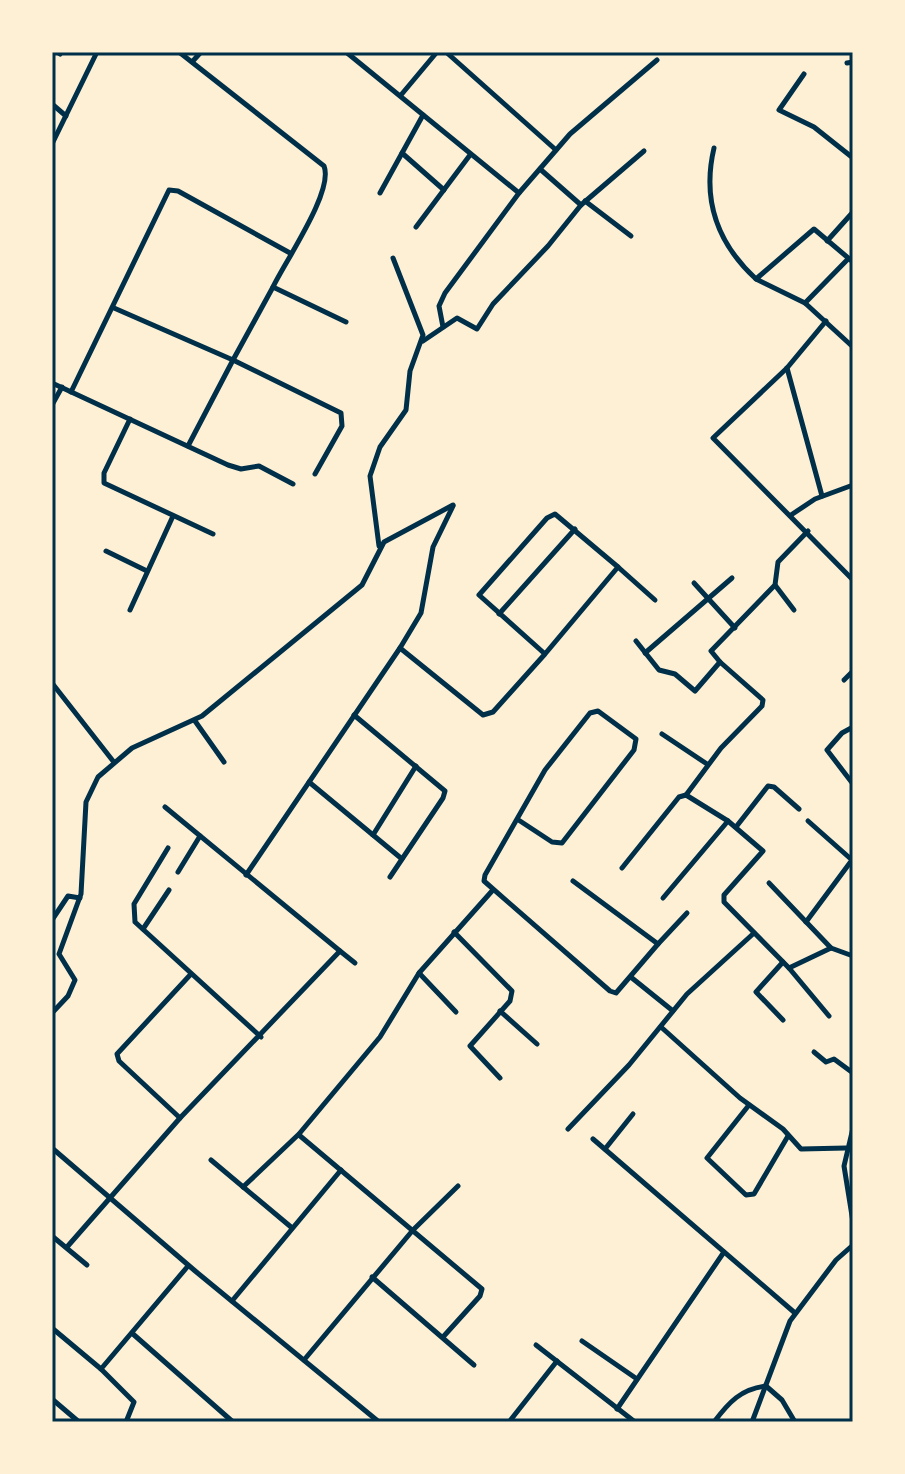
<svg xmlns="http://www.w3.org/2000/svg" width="905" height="1474" font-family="'Roboto Condensed',sans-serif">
<rect width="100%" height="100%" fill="#fdf0d5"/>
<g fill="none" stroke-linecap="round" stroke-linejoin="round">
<!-- minor -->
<g stroke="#003049" stroke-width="5">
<polyline points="57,52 60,54"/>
<path d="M179,52L324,166C334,191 286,260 273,287"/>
<polyline points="346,52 519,193"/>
<polyline points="446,52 556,150"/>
<polyline points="192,62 201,52"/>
<polyline points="847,63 853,62"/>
<polyline points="804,74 779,110 814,127 853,158"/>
<polyline points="401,95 437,52"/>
<polyline points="52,104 66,116"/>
<polyline points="52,144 97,52"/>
<path d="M714,148C702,199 717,243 756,279"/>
<polyline points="402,153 444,190"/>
<polyline points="540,169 581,205 644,151"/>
<polyline points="380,193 423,115"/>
<polyline points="585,201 631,236"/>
<polyline points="416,227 470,155"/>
<polyline points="827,241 853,212"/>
<polyline points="853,262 814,229 756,279 805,303 853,347"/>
<polyline points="805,303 848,259"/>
<polyline points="114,308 233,360 273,287 346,322"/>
<polyline points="826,321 787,368 713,438 853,580"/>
<polyline points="443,327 439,306 445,293 519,193 570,134 657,60"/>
<polyline points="423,341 457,318 477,329 493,304 548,246 581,205"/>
<polyline points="787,368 822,496"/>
<polyline points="52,383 228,465 241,469 259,466 293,484"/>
<polyline points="71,392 169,190 178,191 290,253"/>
<polyline points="52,405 62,387"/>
<polyline points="130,419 104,473 104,483 213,534"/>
<polyline points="188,446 233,360 341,413 342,426 315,474"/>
<polyline points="791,515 815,499 853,485"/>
<polyline points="379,546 370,476 380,447 406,410 410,371 423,335 393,258"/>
<polyline points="106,551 147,571"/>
<polyline points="618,567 655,600"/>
<polyline points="694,583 735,628"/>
<polyline points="775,585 794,610"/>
<polyline points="130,610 173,516"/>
<polyline points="499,614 575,529"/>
<polyline points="636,641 659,670 675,674 695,691 720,662 763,700 762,706 721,748 686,795"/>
<polyline points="400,648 421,613 433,547 453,506"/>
<polyline points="645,653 732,578"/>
<polyline points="720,662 711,651 775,585 778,562 808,531"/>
<polyline points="844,680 853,671"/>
<polyline points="52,683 113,761"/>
<polyline points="354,715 445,791 443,798 390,877"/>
<polyline points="195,721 224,762"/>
<polyline points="853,727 842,733 827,750 853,784"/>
<polyline points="662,734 707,764"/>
<polyline points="309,782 402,859"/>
<polyline points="517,819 552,842 562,843 634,750 636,739 598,711 590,713 545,770 485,875 484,881 610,991 616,993 658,944 573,881"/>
<polyline points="736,827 768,786 774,787 799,809"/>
<polyline points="373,835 416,766"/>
<polyline points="168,848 134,904 135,922 261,1037"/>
<polyline points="622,868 679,797 686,795 728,821 763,851 724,895 724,902 789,968 829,1016"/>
<polyline points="178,872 200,836"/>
<polyline points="246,875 400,648 483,715 493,712 545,654 479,595 547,518 555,514 618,567 545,654"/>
<polyline points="769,883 831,948"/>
<polyline points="663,898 728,821"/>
<polyline points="52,920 68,896 80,898"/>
<polyline points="806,922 852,860 808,821"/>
<polyline points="143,929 169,890"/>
<polyline points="454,932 512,991 510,1001 470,1046 500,1078"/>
<polyline points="658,944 687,913"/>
<polyline points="340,951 355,963"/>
<polyline points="783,962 756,992 783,1020"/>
<polyline points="789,968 831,948 853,956"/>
<polyline points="419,973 456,1012"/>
<polyline points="632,978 673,1011"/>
<polyline points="500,1011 537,1044"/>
<polyline points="52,1013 68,996 75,980 59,954 81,894 86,802 98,777 132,748 202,716 362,585 384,542 453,505"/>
<polyline points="661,1027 740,1098 783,1129 801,1149 846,1148"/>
<polyline points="814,1052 826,1062 834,1059 853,1073"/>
<polyline points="749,1105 707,1158 746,1195 754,1194 788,1136"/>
<polyline points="180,1118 119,1061 117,1054 191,974"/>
<polyline points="853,1128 844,1166 853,1222"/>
<polyline points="568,1129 629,1065 687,994 754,933"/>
<polyline points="299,1135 482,1289 480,1296 443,1337"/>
<polyline points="593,1139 795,1313"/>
<polyline points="52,1148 194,1270 379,1422"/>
<polyline points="605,1149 633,1114"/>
<polyline points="211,1160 291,1227"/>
<polyline points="243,1187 299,1134 380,1037 419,973 492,891"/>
<polyline points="52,1236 87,1265"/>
<polyline points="67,1247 180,1118 340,951 165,807"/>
<polyline points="372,1277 474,1365"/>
<polyline points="232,1301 341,1170"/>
<polyline points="52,1328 101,1369"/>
<polyline points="133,1334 233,1422"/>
<polyline points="582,1341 637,1379"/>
<polyline points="536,1345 635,1422"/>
<polyline points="304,1360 413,1230 458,1186"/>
<polyline points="52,1399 79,1422"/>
<polyline points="617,1409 724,1252"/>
<polyline points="126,1422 134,1402 101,1369 188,1266"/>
<polyline points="509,1422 557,1361"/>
<path d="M714,1422C729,1402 741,1389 766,1386L782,1400L795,1422"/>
<polyline points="752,1422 790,1321 836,1260 853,1245"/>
</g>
</g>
<!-- border -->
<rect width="905" height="1474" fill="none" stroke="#fdf0d5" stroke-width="108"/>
<rect x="54" y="54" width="797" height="1366" fill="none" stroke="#003049" stroke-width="3"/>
</svg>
